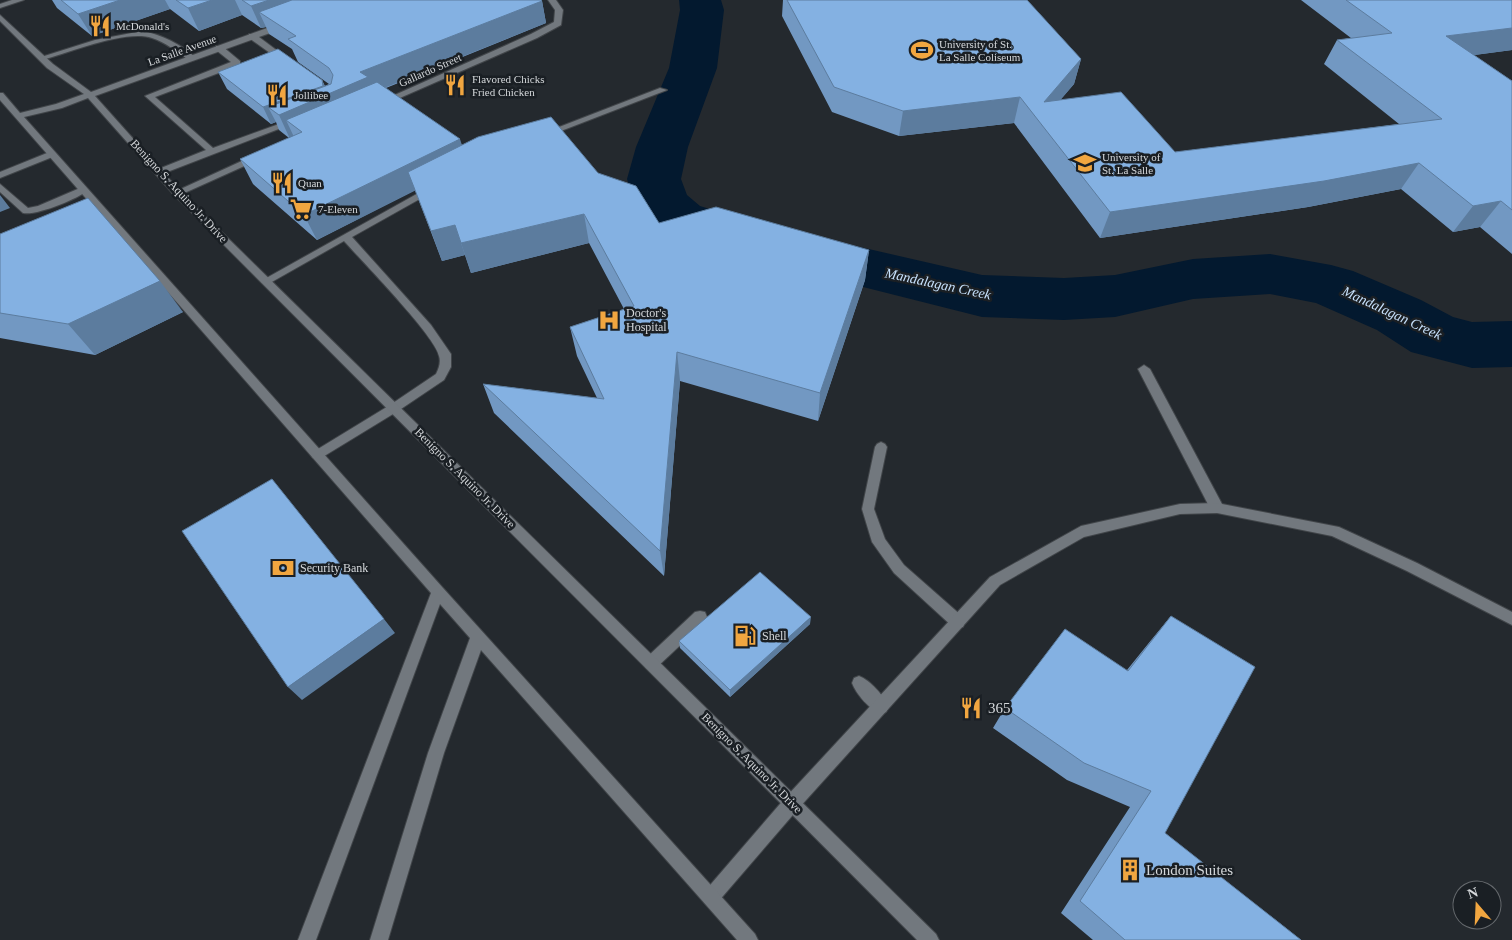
<svg xmlns="http://www.w3.org/2000/svg" width="1512" height="940" font-family="'Times New Roman',serif">
<rect width="100%" height="100%" fill="#24292e"/>
<g fill="none" stroke-linecap="round" stroke-linejoin="round">
<!-- river -->
<polygon fill="#03192f" fill-rule="evenodd" points="679,0 721,0 724,10 717,68 688,147 681,179 687,195 700,206 751,222 982,275 1064,278 1115,275 1193,259 1270,254 1331,265 1353,271 1421,300 1453,317 1472,322 1512,321 1512,367 1472,368 1411,352 1377,330 1316,303 1270,294 1193,299 1115,317 1064,320 982,317 716,250 660,230 642,215 634,203 627,179 636,147 669,68 680,10"/>
<!-- lane casing -->
<g stroke="#414549" stroke-width="2">
<g id="lane">
<path d="M142,31C161,34 182,45 196,58L189,60C177,52 165,42 152,38C126,29 69,53 42,60L38,58L95,40Z"/>
<polygon points="249,34 255,34 291,61 284,63 249,38"/>
<polygon points="216,46 222,46 240,61 240,65 155,97 213,148 290,120 297,122 162,174 156,174 156,170 206,150 145,96 231,62 216,50"/>
<polygon points="660,88 667,90 548,136 541,134"/>
<polygon points="52,151 56,154 55,156 0,178 0,172"/>
<path d="M0,184L28,208L38,206L80,188H86L88,190C78,199 36,216 23,213L0,192Z"/>
<path d="M431,186L434,187V191L352,237L431,325L451,354V367L444,380L398,411L321,458H313L311,455L313,452L390,405L436,374C439,368 441,362 439,356C436,337 361,260 344,241L270,283H262L261,281Z"/>
<polygon points="1144,365 1150,369 1222,504 1223,508 1222,512 1217,513 1212,512 1138,369"/>
<polygon points="881,442 885,444 887,447 874,509 885,539 904,565 963,617 965,622 963,627 958,628 953,627 894,573 872,542 862,509 875,447 877,444"/>
<polygon points="700,611 705,612 707,617 705,622 656,668 651,670 646,668 644,663 646,658 695,612"/>
<path d="M859,676C870,680 884,696 889,707L886,712L881,714C870,710 856,694 852,683L854,678Z"/>
</g>
</g>
<!-- street casing -->
<g stroke="#414549" stroke-width="2">
<g id="street">
<polygon points="12,0 24,0 0,8 0,4"/>
<polygon points="548,0 556,0 563,10 561,25 537,38 386,104 379,102 531,34 554,22 555,10"/>
<polygon points="257,154 261,157 260,159 180,195 177,196 172,193"/>
<polygon points="1217,503 1339,527 1417,563 1512,612 1512,625 1407,571 1332,536 1217,513 1180,514 1084,537 1000,585 798,809 717,903 711,906 705,903 702,897 705,891 786,797 990,577 1081,526 1180,504"/>
</g>
</g>
<!-- secondary casing -->
<g stroke="#414549" stroke-width="2">
<polygon id="secondary" points="0,15 53,64 91,92 281,23 287,23 287,27 95,96 180,191 936,934 939,940 917,940 174,195 88,98 62,108 24,117 443,588 755,934 758,940 737,940 481,650 444,753 388,940 370,940 428,753 470,638 440,604 316,940 298,940 431,593 0,100 0,93 3,93 20,113 56,104 84,94 47,68 0,21"/>
</g>
<!-- lane -->
<use href="#lane" fill="#72787e" fill-rule="evenodd"/>
<!-- street -->
<use href="#street" fill="#72787e" fill-rule="evenodd"/>
<!-- secondary -->
<use href="#secondary" fill="#72787e" fill-rule="evenodd"/>
</g>
<!-- wall -->
<g fill="#7298c2">
<polygon points="52,0 541,0 542,1 546,23 386,88 462,145 598,173 659,223 869,250 865,280 818,421 680,381 664,576 494,413 483,384 597,398 577,356 570,327 624,309 589,243 471,273 465,255 442,261 415,190 317,240 253,184 240,159 289,138 279,130 276,122 271,124 227,89 218,72 322,80 325,86 329,84 298,62 292,49 269,34 266,27 261,28 242,15 199,31 170,9 92,36 57,8"/>
<polygon points="783,0 1027,0 1081,59 1074,84 1060,100 1175,152 1399,124 1324,64 1337,40 1351,38 1301,0 1512,0 1512,50 1474,55 1512,81 1512,254 1480,227 1453,232 1401,189 1308,207 1100,238 1014,123 899,136 832,112 782,16"/>
<polygon points="0,234 183,312 95,355 0,338"/>
<polygon points="1171,616 1165,833 1301,940 1093,940 1061,913 1130,807 1067,780 993,728 1005,708 1127,670 1152,639"/>
<polygon points="810,624 730,697 680,648 679,641"/>
</g>
<!-- shaded-wall -->
<g fill="#5c7c9e">
<polygon points="120,0 165,0 170,9 92,36 78,14"/>
<polygon points="212,0 235,0 242,15 199,31 188,8"/>
<polygon points="269,0 340,0 259,12 266,27 261,28 251,6"/>
<polygon points="542,1 546,23 374,92 302,132 286,120 294,137 290,139 279,115 268,107 276,122 271,124 263,107 322,80 328,94 360,72"/>
<polygon points="1512,28 1512,50 1430,61 1446,36"/>
<polygon points="1081,59 1074,84 1041,123 1044,102"/>
<polygon points="1020,97 1014,123 899,136 903,111"/>
<polygon points="460,139 468,164 317,240 304,215"/>
<polygon points="1419,163 1401,189 1308,207 1100,238 1110,212"/>
<polygon points="0,195 10,208 0,212"/>
<polygon points="1501,201 1480,227 1453,232 1473,206"/>
<polygon points="584,214 589,243 471,273 461,243"/>
<polygon points="455,225 465,255 442,261 431,231"/>
<polygon points="869,250 865,280 818,421 820,393"/>
<polygon points="160,281 183,312 95,355 68,324"/>
<polygon points="677,352 680,381 664,576 660,551"/>
<polygon points="811,617 810,624 730,697 730,690"/>
<polygon points="384,619 395,633 302,700 288,687"/>
</g>
<!-- building -->
<g fill="#84b1e2" stroke="#5c7c9e">
<polygon points="61,0 120,0 78,14"/>
<polygon points="176,0 212,0 188,8"/>
<polygon points="242,0 269,0 251,6"/>
<polygon points="292,0 541,0 542,1 360,72 368,77 279,115 268,107 331,84 333,75 329,68 288,39 296,36 259,12"/>
<polygon points="787,0 1027,0 1081,59 1044,102 1121,92 1175,152 1442,119 1337,40 1392,33 1346,0 1512,0 1512,28 1446,36 1512,81 1512,210 1501,201 1473,206 1419,163 1324,181 1110,212 1020,97 903,111 834,87"/>
<polygon points="278,49 322,80 323,86 263,107 218,72"/>
<polygon points="377,82 460,139 304,215 240,159 302,132 286,120"/>
<polygon points="551,117 598,173 636,186 659,223 716,207 869,250 820,393 677,352 660,551 483,384 604,399 570,327 634,306 584,214 461,243 455,225 431,231 408,172 478,137"/>
<polygon points="88,198 160,281 68,324 0,313 0,234"/>
<polygon points="272,479 384,619 288,687 182,531"/>
<polygon points="760,572 811,617 730,690 679,641"/>
<polygon points="1171,616 1255,667 1165,833 1301,940 1125,940 1080,901 1151,791 1084,763 1005,708 1065,629 1128,671"/>
</g>
<!-- icons -->
<defs>
<g id="restaurant-bare" transform="scale(1.725)"><path d="M-5-6h1v4h1v-4h1v4h1v-4h1v5L-1.5 .5V6h-2V.5L-5-1ZM5-6V6H3V1.5H1.5Q1.5-4 5-6Z" fill="#f1a640" stroke="#1a1f24" stroke-width="2.5" paint-order="stroke"/></g>
<g id="stadium-bare" transform="scale(1.725)"><path d="M0-5a6.5 5 0 1 0 0 10a6.5 5 0 1 0 0-10ZM-3.5-1.8h7v3.6h-7Z" fill="#f1a640" stroke="#1a1f24" stroke-width="2.5" paint-order="stroke"/></g>
<g id="university-bare" transform="scale(1.725)"><path d="M0-5L7-2L0 1L-7-2ZM-4 1L0 2.5L4 1V4Q0 6-4 4Z" fill="#f1a640" stroke="#1a1f24" stroke-width="2.5" paint-order="stroke"/></g>
<g id="supermarket-bare" transform="scale(1.725)"><path d="M-6-5.5h2.5l.6 2H6L4.5 2H-2.5L-4.4-4H-6ZM-1.5 3.2a1.3 1.3 0 1 0 .1 0ZM3 3.2a1.3 1.3 0 1 0 .1 0Z" fill="#f1a640" stroke="#1a1f24" stroke-width="2.5" paint-order="stroke"/></g>
<g id="hospital-bare" transform="scale(1.725)"><path d="M-5-5h3v3.5h4V-5h3V5h-3V1.5h-4V5h-3Z" fill="#f1a640" stroke="#1a1f24" stroke-width="2.5" paint-order="stroke"/></g>
<g id="bank-bare" transform="scale(1.725)"><path d="M-6-4H6V4H-6ZM0-2.3a2.3 2.3 0 1 0 0 4.6a2.3 2.3 0 1 0 0-4.6Z" fill="#f1a640" stroke="#1a1f24" stroke-width="2.5" paint-order="stroke"/></g>
<g id="fuel-bare" transform="scale(1.725)"><path d="M-5.5-6h7V0h2V4h1.3V-2.5L3-4.5l.8-.8L6-3V5H2.5V1h-1V6h-7ZM-4.2-4.7v3.2H.2V-4.7Z" fill="#f1a640" stroke="#1a1f24" stroke-width="2.5" paint-order="stroke"/></g>
<g id="building-bare" transform="scale(1.725)"><path d="M-4-6H4V6H1V3H-1V6H-4ZM-2.5-4.3h1.7v1.8h-1.7ZM.8-4.3h1.7v1.8H.8ZM-2.5-1h1.7V.8h-1.7ZM.8-1h1.7V.8H.8Z" fill="#f1a640" stroke="#1a1f24" stroke-width="2.5" paint-order="stroke"/></g>
</defs>
<g fill-rule="evenodd">
<use href="#restaurant-bare" x="100" y="26"/>
<use href="#stadium-bare" x="922" y="50"/>
<use href="#restaurant-bare" x="455" y="85"/>
<use href="#restaurant-bare" x="277" y="95"/>
<use href="#university-bare" x="1085" y="163"/>
<use href="#restaurant-bare" x="282" y="183"/>
<use href="#supermarket-bare" x="301" y="209"/>
<use href="#hospital-bare" x="609" y="320"/>
<use href="#bank-bare" x="283" y="568"/>
<use href="#fuel-bare" x="745" y="636"/>
<use href="#restaurant-bare" x="971" y="708"/>
<use href="#building-bare" x="1130" y="870"/>
</g>
<g text-anchor="middle" dominant-baseline="central" stroke-width="5" stroke-linejoin="round" paint-order="stroke">
<!-- far-poi labels -->
<g font-size="11" fill="#d5d8db" stroke="#1a1f24" text-anchor="start">
<text x="116" y="26">McDonald's</text>
<text x="939" y="44">University of St.<tspan x="939" dy="13">La Salle Coliseum</tspan></text>
<text x="472" y="79">Flavored Chicks<tspan x="472" dy="13">Fried Chicken</tspan></text>
<text x="294" y="95">Jollibee</text>
<text x="1102" y="157">University of<tspan x="1102" dy="13">St. La Salle</tspan></text>
<text x="298" y="183">Quan</text>
<text x="318" y="209">7-Eleven</text>
</g>
<!-- far-street labels -->
<g font-size="11" fill="#d5d8db" stroke="#1a1f24">
<text transform="translate(182 50) rotate(-20)">La Salle Avenue</text>
<text transform="translate(430 70) rotate(-24)">Gallardo Street</text>
</g>
<!-- street labels -->
<g font-size="12" fill="#d5d8db" stroke="#1a1f24">
<text transform="translate(179 191) rotate(47)">Benigno S. Aquino Jr. Drive</text>
<text transform="translate(465 478) rotate(45)">Benigno S. Aquino Jr. Drive</text>
<text transform="translate(752 763) rotate(45)">Benigno S. Aquino Jr. Drive</text>
</g>
<!-- poi labels -->
<g font-size="12" fill="#d5d8db" stroke="#1a1f24" text-anchor="start">
<text x="626" y="313">Doctor's<tspan x="626" dy="14">Hospital</tspan></text>
<text x="300" y="568">Security Bank</text>
<text x="762" y="636">Shell</text>
</g>
<!-- water labels -->
<g font-size="14" font-style="italic" fill="#c8e2fd" stroke="#1a1f24">
<text transform="translate(938 284) rotate(12)">Mandalagan Creek</text>
<text transform="translate(1392 313) rotate(25)">Mandalagan Creek</text>
</g>
<!-- near-poi labels -->
<g font-size="15" fill="#d5d8db" stroke="#1a1f24" text-anchor="start">
<text x="988" y="708">365</text>
<text x="1146" y="870">London Suites</text>
</g>
</g>
<!-- north arrow -->
<g transform="translate(1477 905) rotate(341)"><circle r="24" fill="#1a1f24" stroke="#65696d"/>
<path d="M0-4L9 19L0 12L-9 19Z" fill="#f1a640"/>
<text y="-8" font-size="14" font-weight="bold" text-anchor="middle" fill="#d5d8db">N</text>
</g>
</svg>
